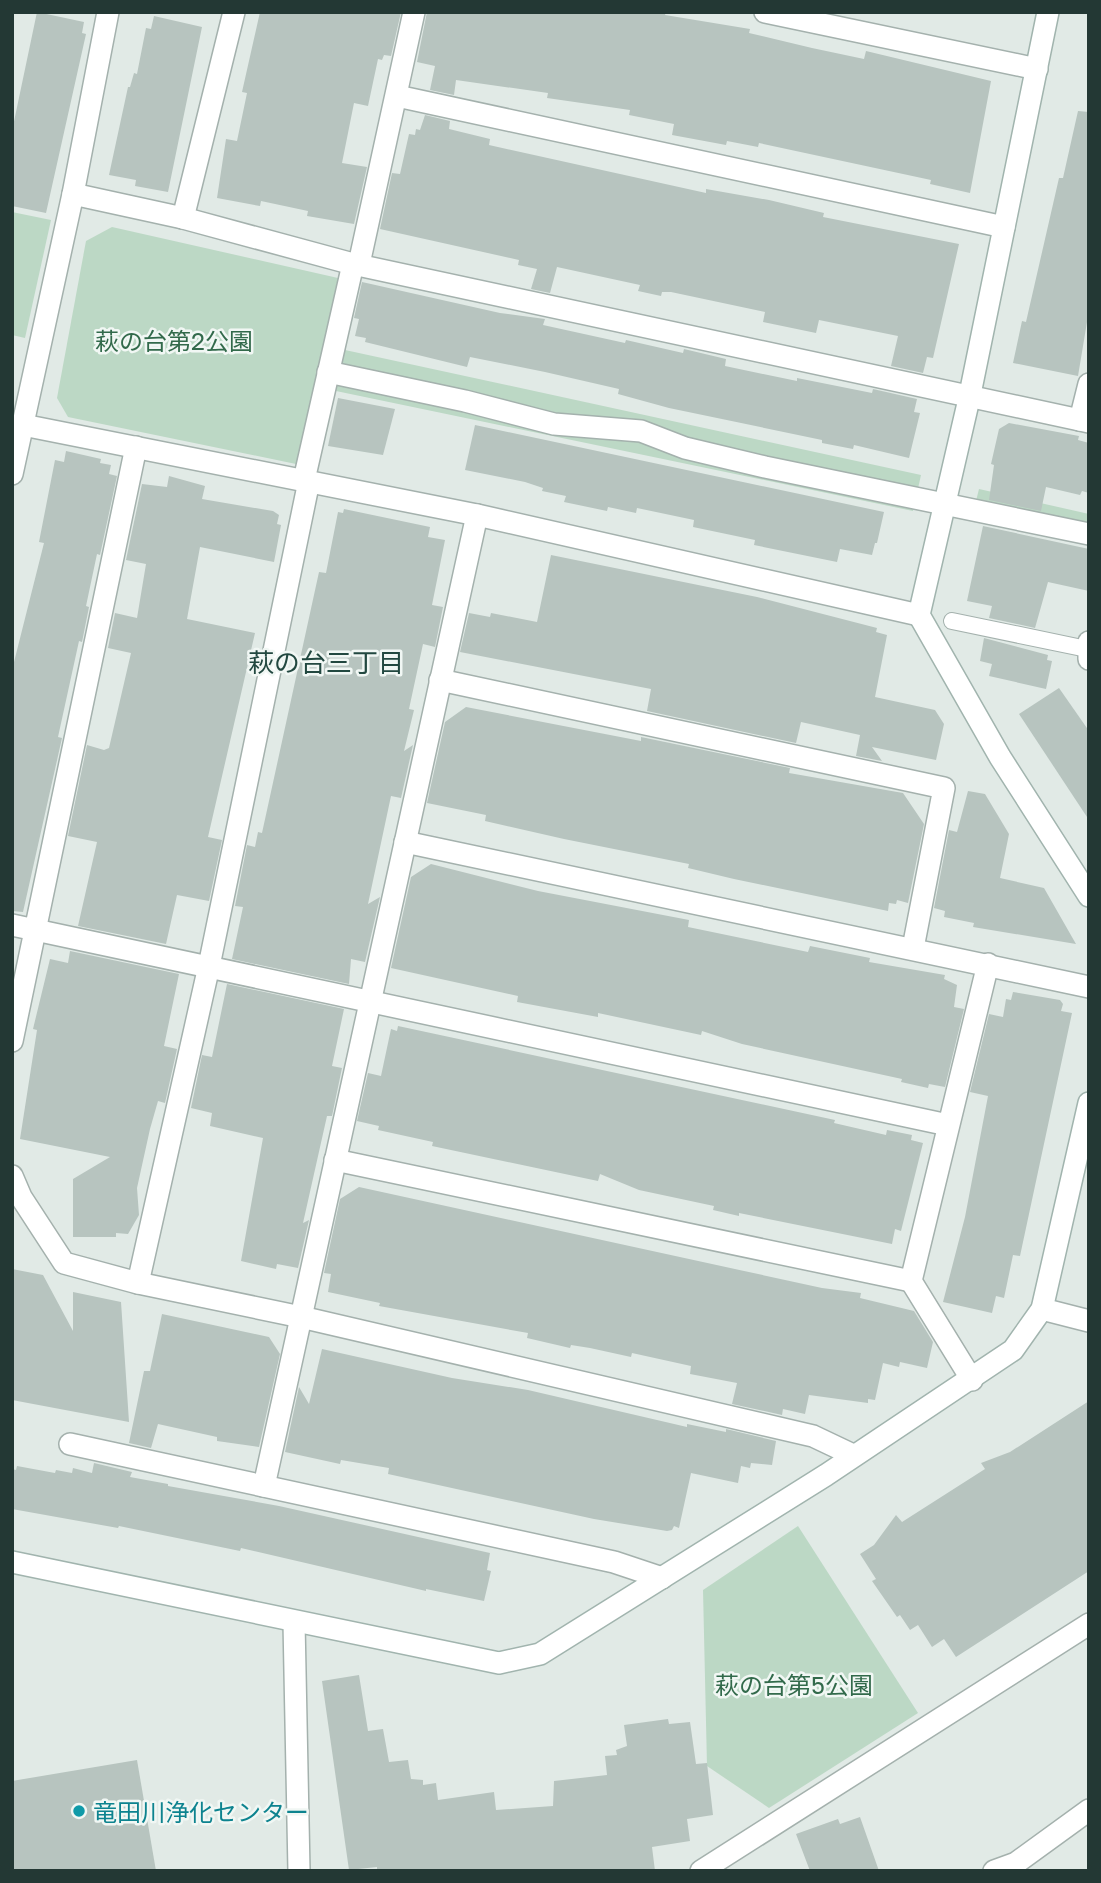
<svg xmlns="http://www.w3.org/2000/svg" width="1101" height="1883" font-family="'Golos Text','Noto Sans JP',sans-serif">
<rect width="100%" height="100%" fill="#e1eae6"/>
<!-- green -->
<g fill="#bcd8c5">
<polygon points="12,212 51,220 25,338 12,335"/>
<polygon points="112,227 338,278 296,464 68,417 57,398 86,241"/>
<polygon points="345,350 921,475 913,511 336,391"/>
<polygon points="979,489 1089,514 1089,543 972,517"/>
<polygon points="798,1526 918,1713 769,1808 707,1766 703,1590"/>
</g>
<!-- building -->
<g fill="#b7c4bf">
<polygon points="37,12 84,22 82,33 86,34 46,213 12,206 12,131"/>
<polygon points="260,12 401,12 391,56 384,55 382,60 378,59 368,106 354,103 342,163 367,167 354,224 307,216 308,211 261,201 260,206 217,198 226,139 237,141 247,93 242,92"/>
<polygon points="427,12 666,12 665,15 750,29 749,33 812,48 864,59 866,51 991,81 970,193 930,184 931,180 759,143 758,147 727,141 726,145 672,135 674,124 629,115 630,110 547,98 548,93 456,80 454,95 430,90 435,66 417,62"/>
<polygon points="154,16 202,27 168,192 135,186 136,180 109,175 128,87 130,87 134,73 137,74 146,28 151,29"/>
<polygon points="1078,111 1089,112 1089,310 1078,376 1013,363 1022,321 1026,322 1059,178 1063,178"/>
<polygon points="425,115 450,121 449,129 490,139 489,145 706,193 706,189 769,200 824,213 823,217 959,244 933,358 927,357 923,373 891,366 898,336 819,320 816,333 763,322 765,312 671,292 662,292 661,296 638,291 640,285 557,267 550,293 531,289 537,269 518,265 519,260 380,229 392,173 400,174 409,134 415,135 416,129 420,130"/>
<polygon points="362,282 500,313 545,319 543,325 625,343 626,340 683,353 684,349 726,359 725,366 797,381 797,378 872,393 873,389 917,399 914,412 920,413 909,458 854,445 853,449 822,443 822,440 669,408 618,394 619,389 545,372 470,357 467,367 365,342 366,338 355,336 359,319 354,318"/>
<polygon points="338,398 395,409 383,455 328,446"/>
<polygon points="1009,423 1079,436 1078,440 1089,443 1089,493 1082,491 1080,495 1046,487 1041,511 989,500 994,465 991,464 999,429"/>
<polygon points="475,425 884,512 877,543 875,543 872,555 840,549 837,562 754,545 755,540 693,527 694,520 637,508 636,513 608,507 607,511 564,502 566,496 542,491 543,488 525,482 465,470"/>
<polygon points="66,451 101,459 100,463 111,465 109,474 117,476 100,555 97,554 86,606 89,607 82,642 79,641 58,737 62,738 23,912 12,911 12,670 44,543 39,542 55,460 64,462"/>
<polygon points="169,476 205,486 202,499 273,511 279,515 277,524 281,525 274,562 200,547 187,619 255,633 208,837 222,840 209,901 177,895 166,944 78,926 97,842 68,836 87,745 104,750 109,748 131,653 108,648 115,613 137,618 146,564 126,560 142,484 167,487"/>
<polygon points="344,509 430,527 428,537 445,540 432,605 443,607 435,647 423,644 409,709 414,710 404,751 413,745 401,798 391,796 368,904 380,897 365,962 351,959 349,984 232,959 243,907 235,906 247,845 255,847 258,832 262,833 319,572 326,573 338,512 343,513"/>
<polygon points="983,526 1089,549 1089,591 1048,582 1035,628 989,618 992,606 967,601"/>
<polygon points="551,555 757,597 877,628 876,632 887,635 875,697 935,710 944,724 936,760 872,747 882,761 856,756 860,735 801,722 796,743 647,711 651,689 460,652 469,613 490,617 491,613 537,622"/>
<polygon points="984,638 1048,655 1047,660 1052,661 1046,689 989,676 992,664 980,661"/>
<polygon points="1059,688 1089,731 1089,820 1019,714"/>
<polygon points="466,707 641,741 641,737 790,768 789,773 903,793 924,824 908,903 897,900 896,904 889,903 888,911 734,879 688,868 689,864 564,839 485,821 486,815 427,803 445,722"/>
<polygon points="968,791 985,794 1009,834 1000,878 1044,888 1076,944 973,927 974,923 944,917 945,911 934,908 949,830 957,832"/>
<polygon points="431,864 538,891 689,920 688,927 808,952 810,946 870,958 869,962 945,975 944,979 957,985 954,1007 964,1009 945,1087 929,1084 928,1088 901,1082 902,1079 742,1044 702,1031 701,1035 598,1013 598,1017 517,1002 518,996 391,968 411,877"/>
<polygon points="70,951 179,974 164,1046 177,1049 165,1103 158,1101 150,1129 137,1188 139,1215 128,1234 116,1233 116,1237 73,1237 73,1179 110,1157 20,1139 37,1030 33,1029 50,959 68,963"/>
<polygon points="227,984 344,1009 332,1066 342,1068 332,1116 327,1116 303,1223 309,1220 298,1268 277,1264 276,1269 241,1261 263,1138 210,1126 212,1113 191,1108 202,1055 212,1057"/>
<polygon points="1013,992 1060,1000 1063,1004 1061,1011 1072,1013 1020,1256 1013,1255 1004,1298 996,1296 992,1313 943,1302 965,1217 988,1096 970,1092 989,1014 1003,1017 1006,999 1011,1000"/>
<polygon points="398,1026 835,1120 834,1123 886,1135 887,1130 912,1135 911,1140 923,1143 901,1231 895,1229 892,1244 739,1213 739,1216 713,1210 714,1206 639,1190 600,1174 598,1181 432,1146 433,1142 378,1130 379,1126 357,1121 368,1073 381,1076 391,1029 397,1031"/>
<polygon points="359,1187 822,1288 861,1293 860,1298 914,1311 933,1342 927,1368 900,1362 899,1367 883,1363 875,1400 868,1399 868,1403 809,1395 805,1414 783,1409 782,1415 732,1404 737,1383 690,1374 691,1366 632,1353 631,1357 590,1348 571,1345 570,1348 527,1338 528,1333 379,1306 380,1303 328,1292 331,1274 324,1273 340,1199"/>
<polygon points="12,1269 43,1275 73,1331 73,1292 121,1302 129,1422 12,1400"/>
<polygon points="162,1314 269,1337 280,1354 259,1447 217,1441 217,1437 158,1424 151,1448 129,1443 144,1371 150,1371"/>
<polygon points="322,1349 452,1378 528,1390 687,1427 687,1424 726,1432 726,1429 776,1441 772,1465 751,1463 750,1468 741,1466 738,1483 691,1473 679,1528 674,1526 672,1530 667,1531 594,1519 388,1474 389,1468 341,1460 340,1464 285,1452 299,1387 309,1404"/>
<polygon points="1089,1401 1089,1571 956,1657 944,1639 932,1647 918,1625 910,1630 900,1615 897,1617 872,1581 876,1579 860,1554 874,1545 896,1515 902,1522 985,1469 981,1463 1010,1452"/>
<polygon points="94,1463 132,1472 130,1477 168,1484 168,1486 279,1506 490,1553 487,1570 491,1571 484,1601 426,1589 426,1591 241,1548 240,1551 119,1526 118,1528 12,1509 12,1469 16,1470 17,1466 55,1473 56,1470 72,1473 73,1468 92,1473"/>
<polygon points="359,1675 368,1731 383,1729 389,1762 408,1760 411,1779 423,1780 423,1785 436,1783 438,1800 494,1792 496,1810 553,1806 554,1781 607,1775 605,1756 617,1755 616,1750 627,1746 624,1725 668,1719 669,1724 690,1722 696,1764 707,1763 713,1815 687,1819 690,1841 652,1847 655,1871 377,1871 377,1867 349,1870 322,1681"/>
<polygon points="137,1760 156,1871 12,1871 12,1781"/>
<polygon points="860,1817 879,1871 810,1871 796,1834 838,1819 840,1824"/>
</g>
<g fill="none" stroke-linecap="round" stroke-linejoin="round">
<!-- lane casing -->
<g stroke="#a4b1ad" stroke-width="18">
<polyline id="lane" points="952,621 1087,649"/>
</g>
<!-- street casing -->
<g stroke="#a4b1ad" stroke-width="24">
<g id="street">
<polyline points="765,12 1037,69"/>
<polyline points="397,96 1004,227"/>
<polyline points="73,194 183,218 353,264 1089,422"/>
<polyline points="183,218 234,12"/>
<polyline points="359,264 414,12"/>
<polyline points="328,372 465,401 554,424 641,431 685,448 765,467 1089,534"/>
<polyline points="1080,420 1089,384"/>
<polyline points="23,425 477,515 919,615"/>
<polyline points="12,474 73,194 108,12"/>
<polyline points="304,480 353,264"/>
<polyline points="1089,642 1089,659"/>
<polyline points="440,680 944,788 913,948"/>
<polyline points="405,842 1089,987"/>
<polyline points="12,925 948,1125"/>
<polyline points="12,1041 136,447"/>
<polyline points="335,1160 911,1281"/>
<polyline points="12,1176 21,1197 64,1263 138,1283 301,1317 813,1436 853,1455"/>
<polyline points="138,1283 209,966 309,481"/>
<polyline points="1042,1309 1089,1321"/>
<polyline points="972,1380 911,1281 988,964"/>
<polyline points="70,1444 614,1562 662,1578"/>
<polyline points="264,1486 477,515"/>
<polyline points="294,1622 299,1871"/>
<polyline points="701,1871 1089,1624"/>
<polyline points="994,1871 1016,1863 1089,1810"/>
</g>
</g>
<!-- secondary casing -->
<g stroke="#a1b4ae" stroke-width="24">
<g id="secondary">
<polyline points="1048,12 969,399 919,615 1000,757 1089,896"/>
<polyline points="12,1562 499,1663 540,1654 826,1475 1013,1350 1042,1309 1089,1103"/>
</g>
</g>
<!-- lane -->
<use href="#lane" stroke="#fff" stroke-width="16"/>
<!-- street -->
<use href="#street" stroke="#fff" stroke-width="21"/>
<!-- secondary -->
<use href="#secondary" stroke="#fff" stroke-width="21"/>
</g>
<!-- markers -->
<circle fill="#0f9aa8" stroke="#f1f7f4" stroke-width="2.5" cx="79" cy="1811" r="7"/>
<g text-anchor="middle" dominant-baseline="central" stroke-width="5" stroke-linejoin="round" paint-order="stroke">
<!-- park labels -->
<g font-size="24" fill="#326a4b" stroke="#f1f7f4">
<text x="174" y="340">萩の台第2公園</text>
<text x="794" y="1684">萩の台第5公園</text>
</g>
<!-- culture labels -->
<g font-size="24" fill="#0d838f" stroke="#f1f7f4" text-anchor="start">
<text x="93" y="1811">竜田川浄化センター</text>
</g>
<!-- neighbourhood labels -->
<g font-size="26" fill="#224840" stroke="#f1f7f4">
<text x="326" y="662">萩の台三丁目</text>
</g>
</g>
<!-- border -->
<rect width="1101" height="1883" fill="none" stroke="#233834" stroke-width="28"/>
</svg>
